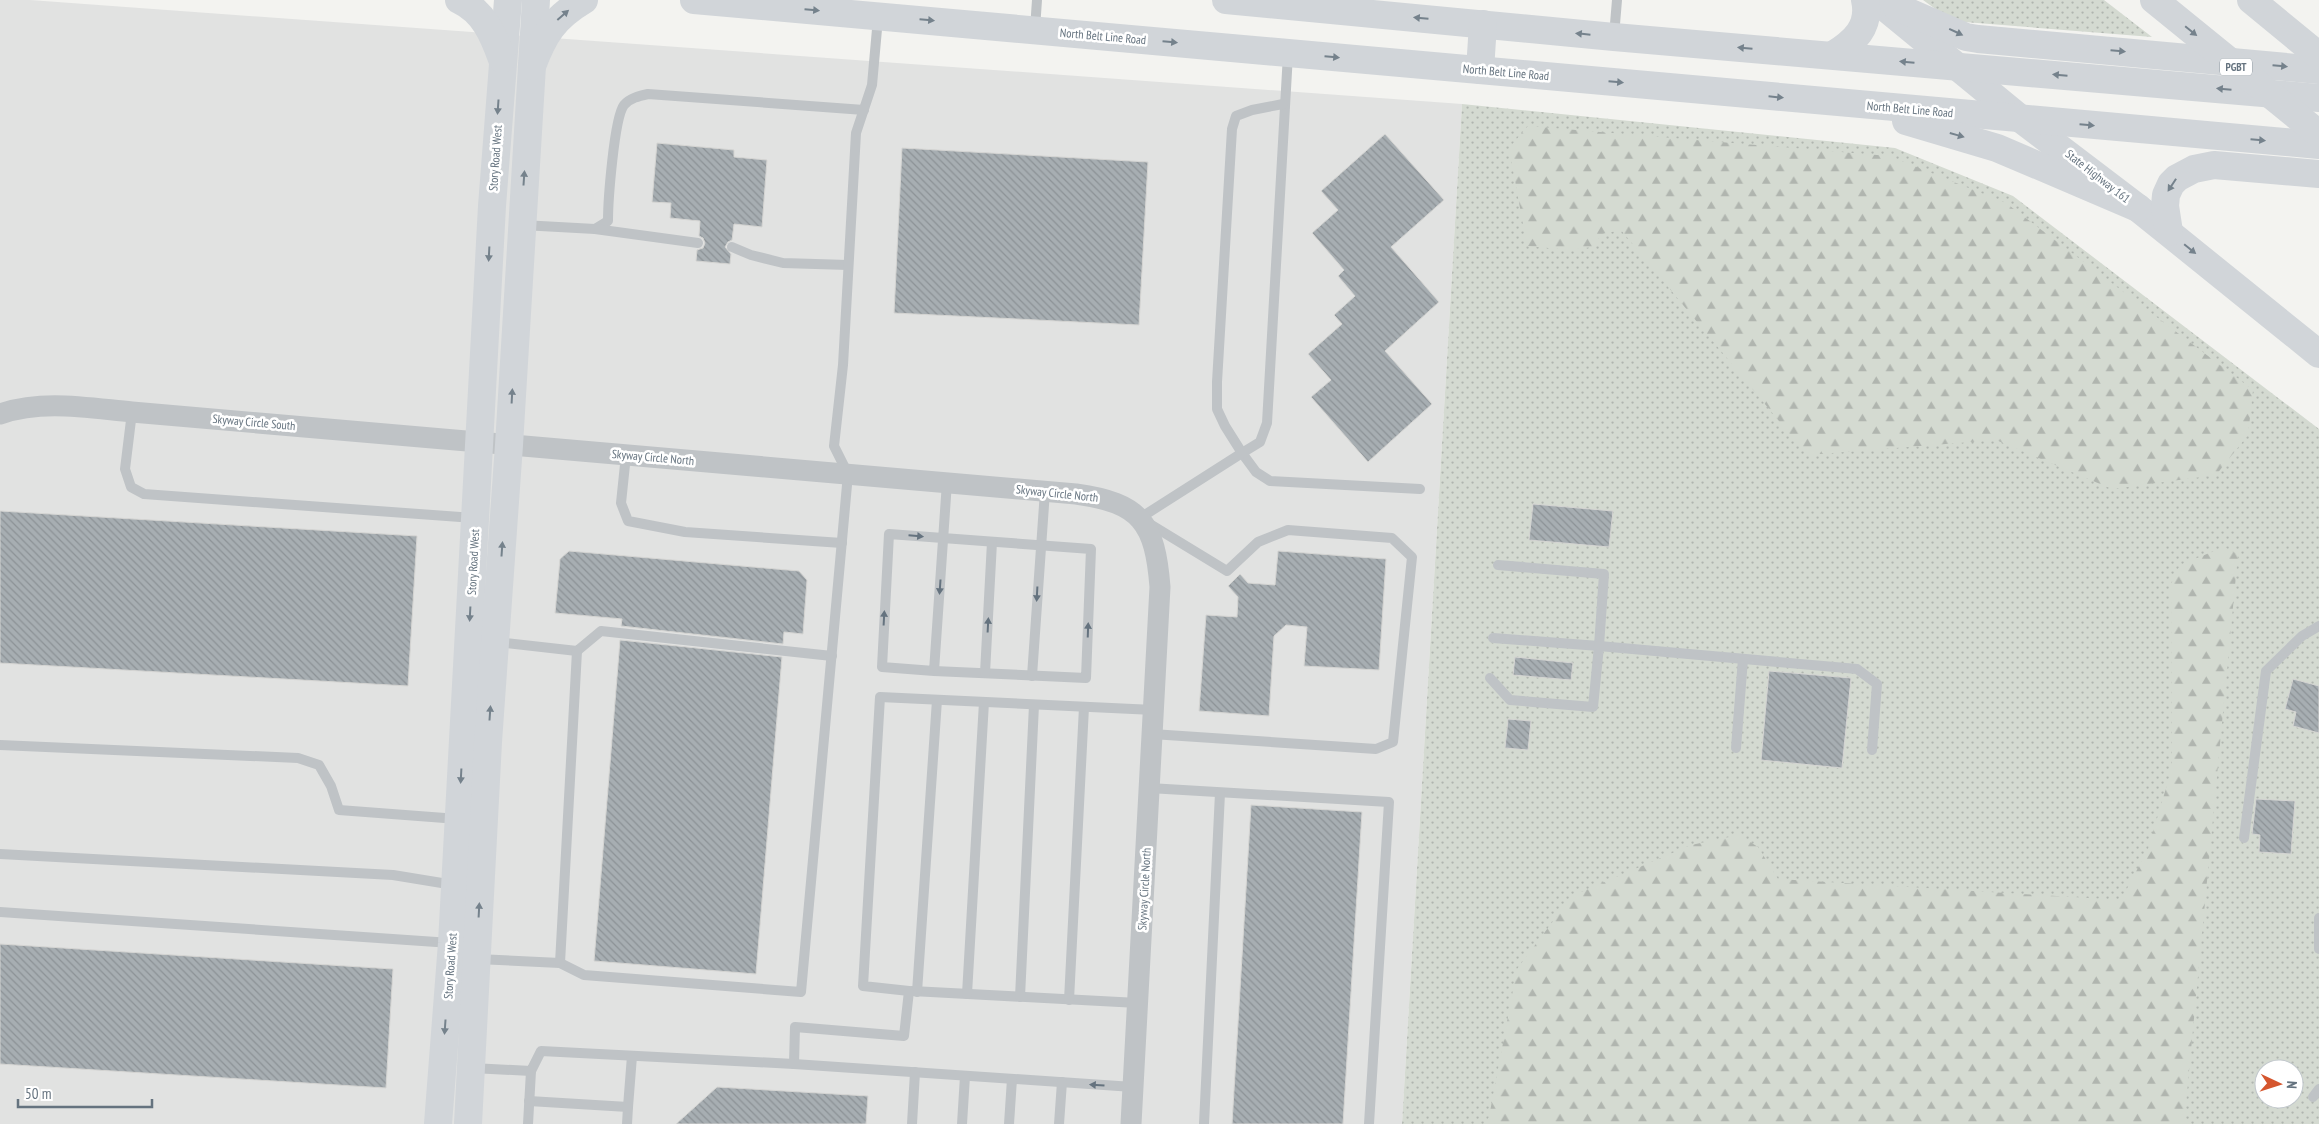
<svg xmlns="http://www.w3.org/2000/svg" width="2319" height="1124" font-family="'PT Sans Narrow',sans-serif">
<defs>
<pattern id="grass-dots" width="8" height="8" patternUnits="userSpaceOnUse" patternTransform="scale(1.25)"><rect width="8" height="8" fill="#d4dad1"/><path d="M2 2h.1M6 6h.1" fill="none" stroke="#b0b5af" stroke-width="1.8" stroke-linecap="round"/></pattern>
<pattern id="forest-firs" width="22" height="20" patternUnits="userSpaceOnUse" patternTransform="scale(1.25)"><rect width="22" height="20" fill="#d4dad1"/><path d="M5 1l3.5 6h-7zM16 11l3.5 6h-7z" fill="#b0b5af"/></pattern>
<pattern id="building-back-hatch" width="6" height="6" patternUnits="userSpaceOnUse" patternTransform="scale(1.25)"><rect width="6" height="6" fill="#a7aeb2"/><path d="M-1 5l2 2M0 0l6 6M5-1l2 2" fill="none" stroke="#8c9296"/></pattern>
</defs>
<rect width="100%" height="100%" fill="#f3f3f0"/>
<!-- built -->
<polygon fill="#e1e2e1" points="0,0 30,0 1462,104 1402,1124 0,1124"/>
<!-- grass -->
<g fill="url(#grass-dots)" fill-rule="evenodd">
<polygon points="1923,0 2104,0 2152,37 1952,21"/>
<path d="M1462,104L1895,148L2013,196L2319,429V1124H1402ZM2264,1069H2294V1099H2264Z"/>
</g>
<!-- forest -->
<g fill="url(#forest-firs)">
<polygon points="1528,126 1889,156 2006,203 2253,390 2248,435 2216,475 2112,489 1996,440 1807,455 1621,230 1602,234 1592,247 1570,250 1527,246 1509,148"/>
<polygon points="2224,547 2238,554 2184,1124 1484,1124 1489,1117 1517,969 1572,896 1691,845 1739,835 1758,847 1778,879 2121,900 2148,849 2172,768 2171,584 2180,565"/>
</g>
<!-- building -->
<g fill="url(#building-back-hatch)" stroke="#d5d5d3">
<polygon points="1385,134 1444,200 1391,247 1439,302 1385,351 1432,404 1368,462 1311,397 1331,380 1308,354 1342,324 1334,315 1355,296 1338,276 1344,270 1312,233 1338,210 1321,191"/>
<polygon points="657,143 734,150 734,157 767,160 762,227 734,224 732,240 728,242 725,247 731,254 730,264 696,261 697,250 703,248 705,243 703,238 699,236 700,221 670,218 671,203 652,202"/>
<polygon points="902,148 1148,162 1139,325 894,313"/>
<polygon points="1533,504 1613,511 1609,547 1529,540"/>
<polygon points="0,511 417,536 408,686 0,663"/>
<polygon points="569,551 799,571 807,580 803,634 784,632 783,644 621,626 622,619 555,613 560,559"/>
<polygon points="1278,551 1386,559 1379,670 1304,666 1307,627 1286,625 1274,636 1269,716 1199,711 1206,615 1237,617 1238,597 1228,586 1240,574 1248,583 1275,585"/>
<polygon points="620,640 782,657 756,974 594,961"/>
<polygon points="1515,657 1573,663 1571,680 1513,675"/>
<polygon points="1769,671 1851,678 1842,768 1761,760"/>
<polygon points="2293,679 2319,686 2319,733 2293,726 2296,712 2285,709"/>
<polygon points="1508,719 1531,721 1528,750 1505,748"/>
<polygon points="2256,799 2295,801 2291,854 2259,852 2260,835 2252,834"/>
<polygon points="1251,805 1362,812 1343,1124 1232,1124"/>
<polygon points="0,944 393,969 386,1088 0,1064"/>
<polygon points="717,1087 868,1096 866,1124 676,1124"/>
</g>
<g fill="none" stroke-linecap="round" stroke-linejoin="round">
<!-- lane -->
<g stroke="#bfc3c6" stroke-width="10">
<polyline points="1035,29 1037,0"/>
<polyline points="1614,36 1617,0"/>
<polyline points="1288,54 1267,423 1260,442 1242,453 1256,472 1270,481 1420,489"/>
<path d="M522,225L595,229L608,221C608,202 614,118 624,105C630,98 639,96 648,94L864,110"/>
<polyline points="595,229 698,243"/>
<polyline points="732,247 751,255 783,263 848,265"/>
<polyline points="132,412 125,469 131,487 144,494 474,518"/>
<polyline points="626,455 621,503 628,521 685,532 842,543"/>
<polyline points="1493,638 1599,646 1604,574 1498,565"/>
<polyline points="496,642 577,651 601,631 832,656"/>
<path d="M934,671L882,667L889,534C956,539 1024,544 1091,549L1086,678L934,671L947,482"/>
<polyline points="985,673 992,542"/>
<polyline points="1032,676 1045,491"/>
<polyline points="1490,678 1510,700 1593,707 1599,646 1857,669 1877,684 1872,750"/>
<polyline points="1152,734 1376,749 1393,742 1412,557 1392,538 1288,530 1258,542 1227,571 1140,518 1242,453 1225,426 1217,409 1217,382 1232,129 1236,116 1252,110 1283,104"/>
<polyline points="0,745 298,758 319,765 331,786 339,810 458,819"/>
<polyline points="1736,748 1743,659"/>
<polyline points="1149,788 1389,802 1369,1124"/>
<polyline points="2244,838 2266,671 2302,636 2319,626"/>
<polyline points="0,854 393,875 454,885"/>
<polyline points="0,912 451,943"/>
<polyline points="2319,918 2319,949"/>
<polyline points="477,959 560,963 584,975 801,992 848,474 834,446 843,365 856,133 872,85 878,18"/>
<polyline points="560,963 577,651"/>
<polyline points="912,991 1138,1003"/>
<polyline points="917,992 937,700"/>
<polyline points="967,994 984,702"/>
<polyline points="1020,997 1034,705"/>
<polyline points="1069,1000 1084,707"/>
<polyline points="794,1064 795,1027 904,1036 909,991 863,986 880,697 1154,710"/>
<polyline points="472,1068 531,1071 541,1051 794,1064 1133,1087"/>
<polyline points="2313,1097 2319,1089"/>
<polyline points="529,1101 628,1107 632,1056"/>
<polyline points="528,1124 531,1071"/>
<polyline points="627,1124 628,1107"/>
<polyline points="912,1124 915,1072"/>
<polyline points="962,1124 965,1076"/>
<polyline points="1009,1124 1012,1079"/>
<polyline points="1059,1124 1062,1082"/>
<polyline points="1204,1124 1220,793"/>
</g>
<!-- street -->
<path stroke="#bfc3c6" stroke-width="21" d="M0,414C42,399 89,408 132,412L1076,494C1141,503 1155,523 1160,587L1131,1124"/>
<!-- secondary -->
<g stroke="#d1d5d9" stroke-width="28">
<polyline points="1876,0 2021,119 2138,208 2319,354"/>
<polyline points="1897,7 1966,37 1978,39 2319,70"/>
<polyline points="2169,232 2165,206 2166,195 2171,184 2177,178 2194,169 2214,165 2319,174"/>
<polyline points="438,1124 452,943 492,206 508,0"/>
<polyline points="468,1124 488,742 509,445 536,0"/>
</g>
<!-- primary -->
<g stroke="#d1d5d9" stroke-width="28">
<path d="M459,0C484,12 493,34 502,59"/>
<polyline points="694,0 2319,145"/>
<polyline points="1226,0 1614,37 2319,98"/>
<path d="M1833,55C1854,42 1871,27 1865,0"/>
<path d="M532,66C544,34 554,18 584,0"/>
<polyline points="1480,70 1483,24"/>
<polyline points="1906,121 1997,148 2138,208"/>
</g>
<!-- highway -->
<g stroke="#d1d5d9" stroke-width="28">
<polyline points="2154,0 2319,134"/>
<polyline points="2251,0 2319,56"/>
</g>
</g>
<!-- one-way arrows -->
<defs><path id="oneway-solid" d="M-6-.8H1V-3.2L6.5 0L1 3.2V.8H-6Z" transform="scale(1.25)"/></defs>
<g fill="#75828c">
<use href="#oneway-solid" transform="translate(812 10) rotate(5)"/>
<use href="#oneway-solid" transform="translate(563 15) rotate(-41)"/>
<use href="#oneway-solid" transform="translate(1421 18) rotate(-175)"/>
<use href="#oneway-solid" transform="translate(927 20) rotate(5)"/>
<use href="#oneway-solid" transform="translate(2191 31) rotate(39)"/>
<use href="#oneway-solid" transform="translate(1956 32) rotate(25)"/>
<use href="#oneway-solid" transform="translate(1583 34) rotate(-174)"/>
<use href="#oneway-solid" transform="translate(1170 42) rotate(5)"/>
<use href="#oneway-solid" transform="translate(1745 48) rotate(-175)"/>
<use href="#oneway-solid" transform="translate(2118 51) rotate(5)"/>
<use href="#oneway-solid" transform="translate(1332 57) rotate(5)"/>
<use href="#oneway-solid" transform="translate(1907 62) rotate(-175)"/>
<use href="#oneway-solid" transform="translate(2280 66) rotate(5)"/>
<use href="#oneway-solid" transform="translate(2060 75) rotate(-175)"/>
<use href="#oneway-solid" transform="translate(1616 82) rotate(5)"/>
<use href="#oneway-solid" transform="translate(2224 89) rotate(-175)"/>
<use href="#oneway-solid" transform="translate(1776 97) rotate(6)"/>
<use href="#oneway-solid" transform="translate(498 107) rotate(94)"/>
<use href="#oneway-solid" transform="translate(2087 125) rotate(5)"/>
<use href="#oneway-solid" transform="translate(1957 135) rotate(16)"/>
<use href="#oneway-solid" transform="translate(2258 140) rotate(5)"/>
<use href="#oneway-solid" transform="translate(524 178) rotate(-86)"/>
<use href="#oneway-solid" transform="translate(2172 185) rotate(123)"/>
<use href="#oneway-solid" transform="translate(2190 249) rotate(39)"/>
<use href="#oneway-solid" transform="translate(489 254) rotate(93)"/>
<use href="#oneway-solid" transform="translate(512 396) rotate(-87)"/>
<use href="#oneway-solid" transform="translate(502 549) rotate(-86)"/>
<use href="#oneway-solid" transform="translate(470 614) rotate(93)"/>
<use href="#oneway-solid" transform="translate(490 713) rotate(-86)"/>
<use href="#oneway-solid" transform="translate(461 776) rotate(93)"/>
<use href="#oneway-solid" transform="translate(479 910) rotate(-87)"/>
<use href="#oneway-solid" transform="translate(445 1027) rotate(94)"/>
</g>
<g fill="#65737f">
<use href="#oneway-solid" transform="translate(916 536) rotate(5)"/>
<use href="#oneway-solid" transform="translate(940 587) rotate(94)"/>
<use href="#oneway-solid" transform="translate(1037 594) rotate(93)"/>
<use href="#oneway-solid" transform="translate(884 618) rotate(-87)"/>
<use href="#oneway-solid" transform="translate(988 625) rotate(-87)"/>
<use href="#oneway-solid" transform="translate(1088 630) rotate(-88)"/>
<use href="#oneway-solid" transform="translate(1097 1085) rotate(-176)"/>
</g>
<g text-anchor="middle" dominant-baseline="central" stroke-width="5" stroke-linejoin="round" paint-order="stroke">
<!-- shield labels -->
<rect fill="#fff" stroke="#939da5" stroke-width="1" x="2220" y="58.5" width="32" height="17" rx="4"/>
<g font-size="11" font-weight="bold" fill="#65737f">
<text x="2236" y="67">PGBT</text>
</g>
<!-- street labels -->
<g font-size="12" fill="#65737f" stroke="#fff">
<text transform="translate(1103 36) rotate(5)">North Belt Line Road</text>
<text transform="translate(1506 72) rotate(5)">North Belt Line Road</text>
<text transform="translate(1910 109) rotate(5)">North Belt Line Road</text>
<text transform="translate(495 158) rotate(-86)">Story Road West</text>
<text transform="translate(2098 176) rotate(38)">State Highway 161</text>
<text transform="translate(254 422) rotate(5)">Skyway Circle South</text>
<text transform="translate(653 457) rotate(5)">Skyway Circle North</text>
<text transform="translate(1057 493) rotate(6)">Skyway Circle North</text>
<text transform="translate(473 562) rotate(-87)">Story Road West</text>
<text transform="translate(1144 889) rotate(-87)">Skyway Circle North</text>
<text transform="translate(450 966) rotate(-86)">Story Road West</text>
</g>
</g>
<!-- north arrow -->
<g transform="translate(2279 1084) rotate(94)"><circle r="24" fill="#ffffff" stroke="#c1c7cc"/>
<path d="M0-4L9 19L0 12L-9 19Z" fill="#d5562e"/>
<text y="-8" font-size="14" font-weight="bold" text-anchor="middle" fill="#65737f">N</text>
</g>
<!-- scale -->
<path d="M18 1099v8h134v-8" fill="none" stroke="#65737f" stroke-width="2.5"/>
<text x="25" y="1099" font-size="15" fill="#65737f" stroke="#ffffff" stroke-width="4" paint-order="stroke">50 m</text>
</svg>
